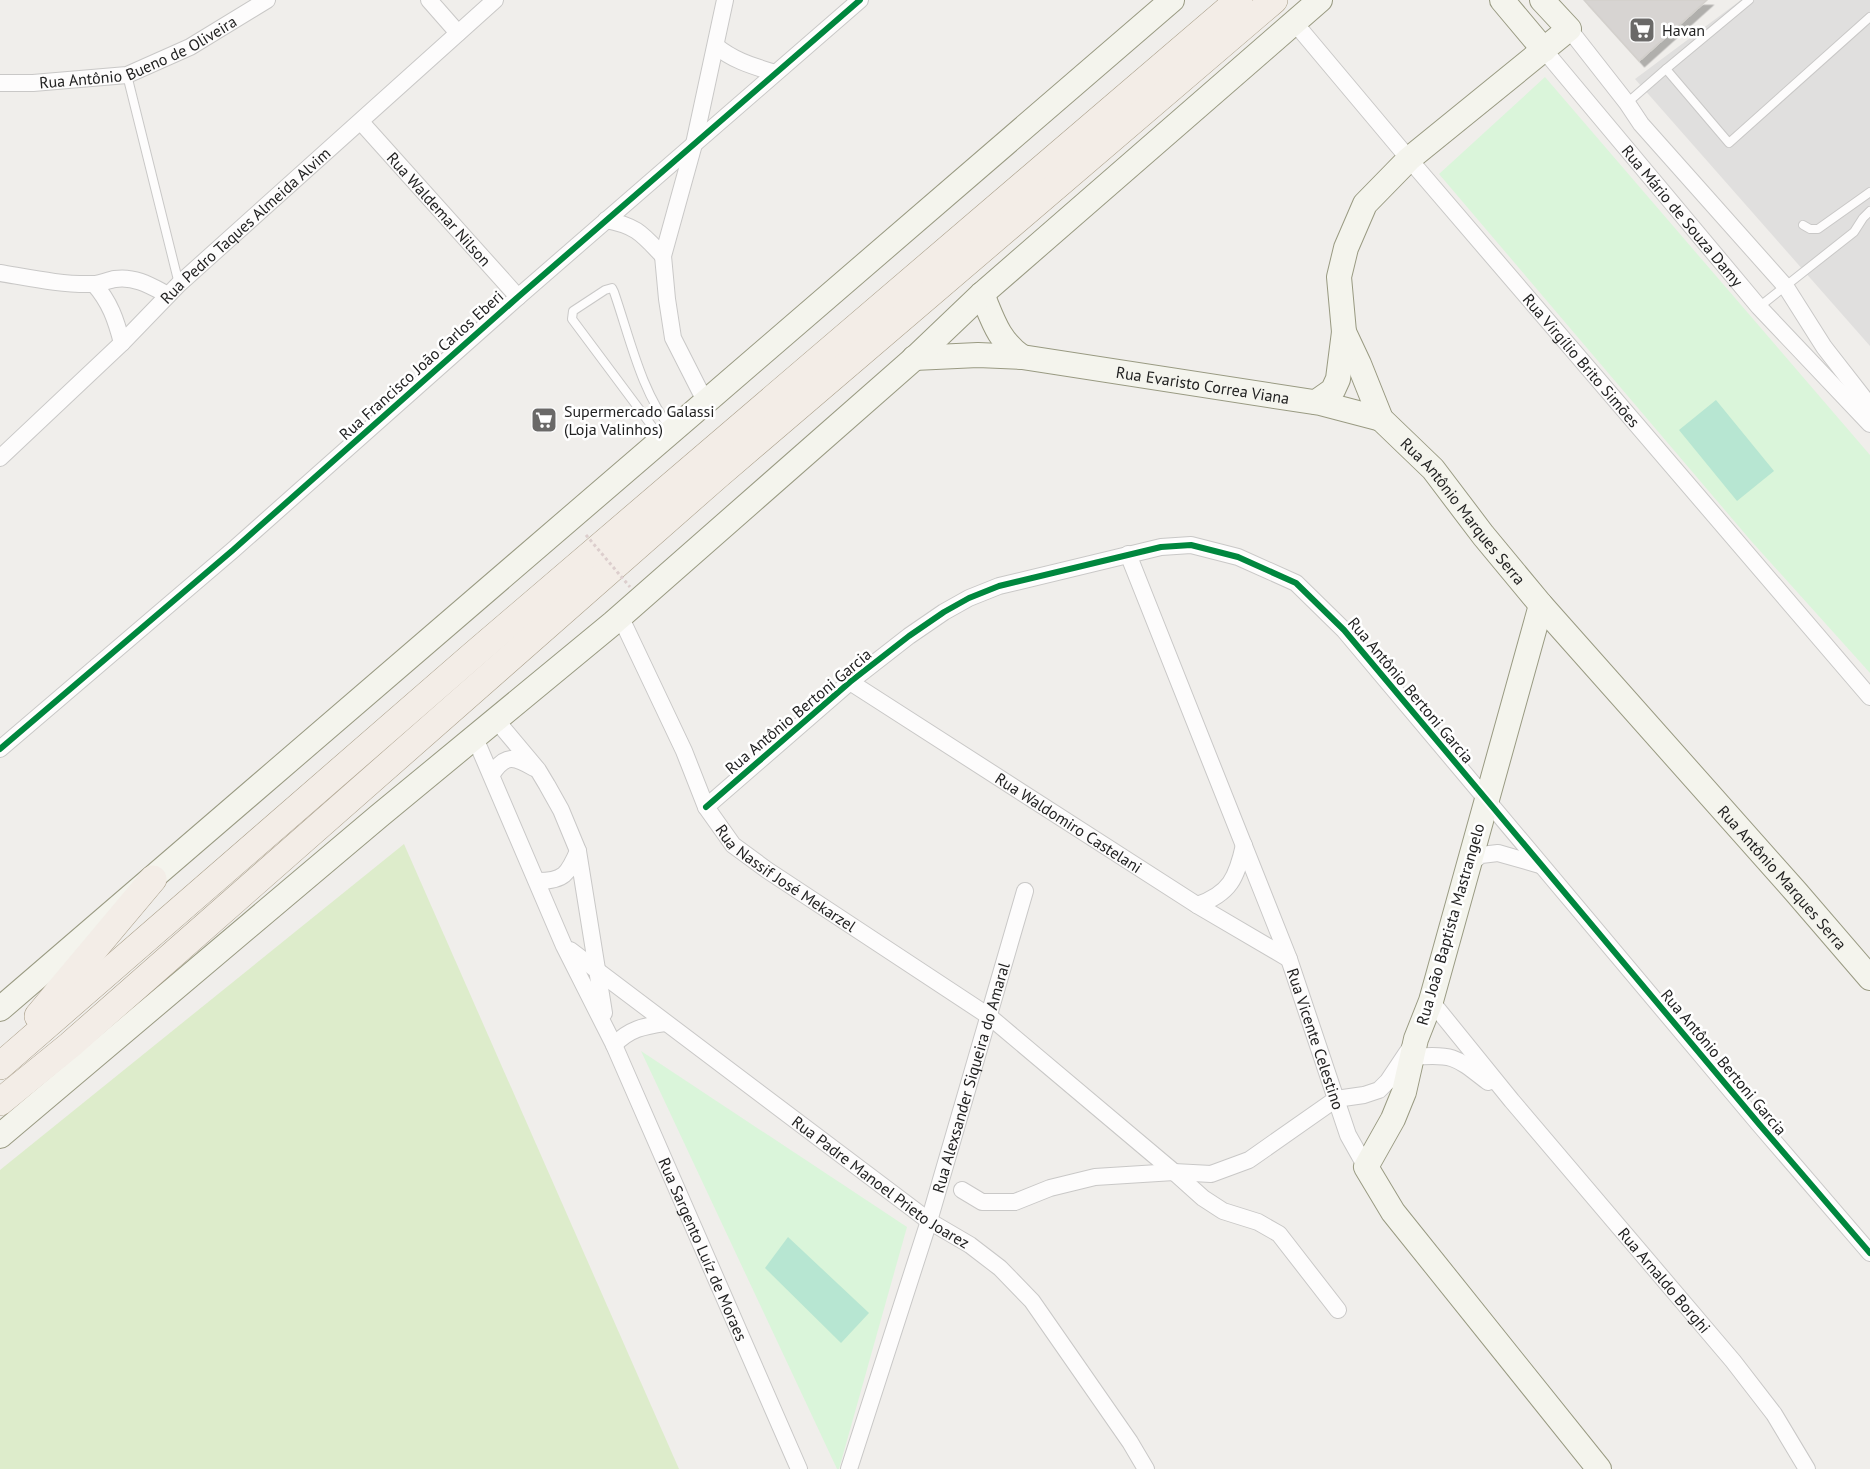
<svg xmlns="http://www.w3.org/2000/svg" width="1870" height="1469" font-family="'PT Sans',sans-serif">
<defs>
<filter id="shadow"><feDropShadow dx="5.5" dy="5.5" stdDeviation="0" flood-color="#0004"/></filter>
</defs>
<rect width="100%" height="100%" fill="#f0eeeb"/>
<!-- grass -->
<polygon fill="#ddeccb" points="404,844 679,1469 0,1469 0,1170"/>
<!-- park -->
<g fill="#daf5da">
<polygon points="1545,77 1870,455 1870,673 1752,542 1439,174"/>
<polygon points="641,1051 907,1227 839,1469 837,1469"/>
</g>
<!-- pitch -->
<g fill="#b7e6d2">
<polygon points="1716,400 1774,471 1737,501 1679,430"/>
<polygon points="788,1237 869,1313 841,1343 765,1268"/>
</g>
<!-- parking -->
<polygon fill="#e0dfde" points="1741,0 1870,0 1870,346 1635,79"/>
<!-- building -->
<polygon fill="#d7d4d2" stroke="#d3d0cc" stroke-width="1.5" filter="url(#shadow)" points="1584,0 1707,0 1639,61"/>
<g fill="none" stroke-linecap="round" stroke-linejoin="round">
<!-- lane casing -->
<g stroke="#c9c8c7" stroke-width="10">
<g id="lane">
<polyline points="1666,69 1749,0"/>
<polyline points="127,75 179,284"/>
<polyline points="1627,103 1666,69 1729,143 1870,17"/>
<polyline points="1803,225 1810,229 1818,229 1870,192"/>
<polyline points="1759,307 1854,232 1863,218 1870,211"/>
<path d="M660,437L572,319L573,311L605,290L612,288L614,292C630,338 641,392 672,430"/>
</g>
</g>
<!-- street casing -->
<g stroke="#c9c8c7" stroke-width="18">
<g id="street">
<polyline points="429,0 458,33"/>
<path id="s1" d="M1294,22L1409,159L1870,697"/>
<polyline points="1569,29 1627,103 1641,124 1786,287 1824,347 1870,406"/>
<path d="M716,46C734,61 753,66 775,73"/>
<path id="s2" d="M1544,50L1759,307L1870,424"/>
<path id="s3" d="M0,83H33L127,75L190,47L267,0"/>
<path id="s4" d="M361,122L518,297"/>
<path d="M606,220C637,226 642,234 663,256"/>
<path d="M0,273C30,278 62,285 93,284C100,284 108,280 115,279C135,276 151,286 168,295"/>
<path d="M94,284C110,302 116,320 122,343"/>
<polyline points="705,401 673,338 667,299 663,256 694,144 725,0"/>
<path id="s5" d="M0,458L122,343L179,284L495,0"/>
<path id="s6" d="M1128,554L1289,959L1348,1135L1366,1167"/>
<path id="s7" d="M620,616L684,751L706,807L733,845L767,870L990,1017L1174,1172L1203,1198L1223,1211L1258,1222L1279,1234L1338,1310"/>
<path id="s8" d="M850,682L1197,905L1289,959"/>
<polyline points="496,720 538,770 547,785 561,810 578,851 604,1013"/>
<path id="s9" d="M475,738L564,946L614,1045L799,1469"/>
<polyline points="0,749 233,550 518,297 860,0"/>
<path d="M492,774C506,753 515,757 534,768"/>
<polyline points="706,807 850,682 909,636 944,612 969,598 999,586 1161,547 1191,545 1238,557 1296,583 1344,630 1759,1124 1870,1253"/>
<polyline points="1467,866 1481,855 1498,853 1540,865"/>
<path d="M538,881C564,881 568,874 578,851"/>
<path d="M1197,905C1230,894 1237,877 1244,845"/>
<path id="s10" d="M570,950L929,1221L970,1245L1000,1268L1032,1301L1130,1442L1146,1469"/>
<path id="s11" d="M1431,1001L1512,1101L1733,1361L1774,1414L1807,1469"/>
<path d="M614,1045C629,1029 644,1026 665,1023"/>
<path d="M1413,1057C1454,1053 1457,1058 1488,1082"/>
<polyline points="962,1190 982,1202 1015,1202 1050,1188 1095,1177 1174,1172 1211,1174 1249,1160 1336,1099 1364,1095 1379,1090 1388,1081 1410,1048"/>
<path id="s12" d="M849,1469L929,1221L1025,891"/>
</g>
</g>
<!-- secondary casing -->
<g stroke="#999a82" stroke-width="26">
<g id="secondary">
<polyline points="1502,0 1544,50"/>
<path id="s13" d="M1542,0L1569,29L1409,159L1365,204L1346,248L1339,277L1344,332L1359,364L1381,419L1433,469L1483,535L1541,605L1796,892L1870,978"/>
<path d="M982,294C993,320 998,340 1022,357"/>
<path id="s14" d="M914,358L978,355L1022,357L1320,403L1381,419"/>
<polyline points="1316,402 1333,390 1338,379 1344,332"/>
<polyline points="1541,605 1431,1001 1416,1039 1404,1092 1393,1119 1366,1167 1393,1212 1599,1469"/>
<path d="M0,1009C392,674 781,336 1172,0"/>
<polyline points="0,1136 379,816 613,623 917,356 982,294 1320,0"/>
</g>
</g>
<!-- primary casing -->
<g stroke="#a79c86" stroke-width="28">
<g id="primary">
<polyline points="38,1016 153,879"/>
<polyline points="0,1066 473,655 1239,0"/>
<polyline points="0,1102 70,1045 717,476 1274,0"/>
</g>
</g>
<!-- lane -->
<use href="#lane" stroke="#fdfcfc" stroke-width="8"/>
<!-- street -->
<use href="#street" stroke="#fdfcfc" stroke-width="16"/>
<!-- secondary -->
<use href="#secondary" stroke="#f4f4ed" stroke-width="24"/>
<!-- primary -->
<use href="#primary" stroke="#f3ede7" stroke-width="27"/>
<!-- path-bridge -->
<polyline stroke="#dccecd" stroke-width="3" stroke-dasharray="3 3" stroke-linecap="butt" points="586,535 630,587"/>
<!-- cycleway casing -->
<g stroke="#fff" stroke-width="10">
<g id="cycleway">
<polyline points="0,749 233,550 518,297 860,0"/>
<polyline points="706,807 850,682 909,636 944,612 969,598 999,586 1161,547 1191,545 1238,557 1296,583 1344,630 1759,1124 1870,1253"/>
</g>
</g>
<!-- cycleway -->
<use href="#cycleway" stroke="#00873e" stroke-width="6"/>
</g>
<!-- icons -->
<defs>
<g id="supermarket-square" transform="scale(1.35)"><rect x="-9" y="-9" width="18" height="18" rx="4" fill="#6a6968" stroke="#fff"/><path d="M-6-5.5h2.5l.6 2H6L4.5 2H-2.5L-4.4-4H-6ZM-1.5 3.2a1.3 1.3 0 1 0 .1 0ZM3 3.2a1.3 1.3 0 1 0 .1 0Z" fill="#fff"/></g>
</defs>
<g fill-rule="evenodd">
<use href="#supermarket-square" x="1642" y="30"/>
<use href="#supermarket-square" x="544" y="420"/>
</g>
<g text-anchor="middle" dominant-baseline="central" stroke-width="5" stroke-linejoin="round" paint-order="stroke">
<!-- poi labels -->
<g font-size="16" fill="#222" stroke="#fff" text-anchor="start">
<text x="1662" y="30">Havan</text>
<text x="564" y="411">Supermercado Galassi<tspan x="564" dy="18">(Loja Valinhos)</tspan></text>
</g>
<!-- street labels -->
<g font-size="16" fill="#222" stroke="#fff">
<text stroke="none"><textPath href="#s3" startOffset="144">Rua Antônio Bueno de Oliveira</textPath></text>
<text stroke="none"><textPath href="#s4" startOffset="117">Rua Waldemar Nilson</textPath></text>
<text stroke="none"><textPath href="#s2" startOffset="216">Rua Mário de Souza Damy</textPath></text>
<text stroke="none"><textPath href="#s5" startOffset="338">Rua Pedro Taques Almeida Alvim</textPath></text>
<text stroke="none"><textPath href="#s1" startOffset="444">Rua Virgílio Brito Simões</textPath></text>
<text transform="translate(421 365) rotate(-42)">Rua Francisco João Carlos Eberi</text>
<text stroke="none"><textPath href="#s14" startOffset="291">Rua Evaristo Correa Viana</textPath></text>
<text stroke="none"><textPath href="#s13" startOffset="660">Rua Antônio Marques Serra</textPath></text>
<text transform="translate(1411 690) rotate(50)">Rua Antônio Bertoni Garcia</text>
<text transform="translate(798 711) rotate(-40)">Rua Antônio Bertoni Garcia</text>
<text stroke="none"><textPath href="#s8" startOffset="260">Rua Waldomiro Castelani</textPath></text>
<text stroke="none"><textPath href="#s7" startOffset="318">Rua Nassif José Mekarzel</textPath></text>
<text stroke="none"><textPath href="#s13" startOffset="1146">Rua Antônio Marques Serra</textPath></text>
<text transform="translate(1450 924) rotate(-74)">Rua João Baptista Mastrangelo</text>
<text stroke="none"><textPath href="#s6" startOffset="520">Rua Vicente Celestino</textPath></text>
<text transform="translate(1724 1062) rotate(50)">Rua Antônio Bertoni Garcia</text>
<text stroke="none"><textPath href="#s12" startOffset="410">Rua Alexsander Siqueira do Amaral</textPath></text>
<text stroke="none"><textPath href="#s10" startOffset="388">Rua Padre Manoel Prieto Joarez</textPath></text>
<text stroke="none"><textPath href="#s9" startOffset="560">Rua Sargento Luíz de Moraes</textPath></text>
<text stroke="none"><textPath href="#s11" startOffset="364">Rua Arnaldo Borghi</textPath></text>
</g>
</g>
</svg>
